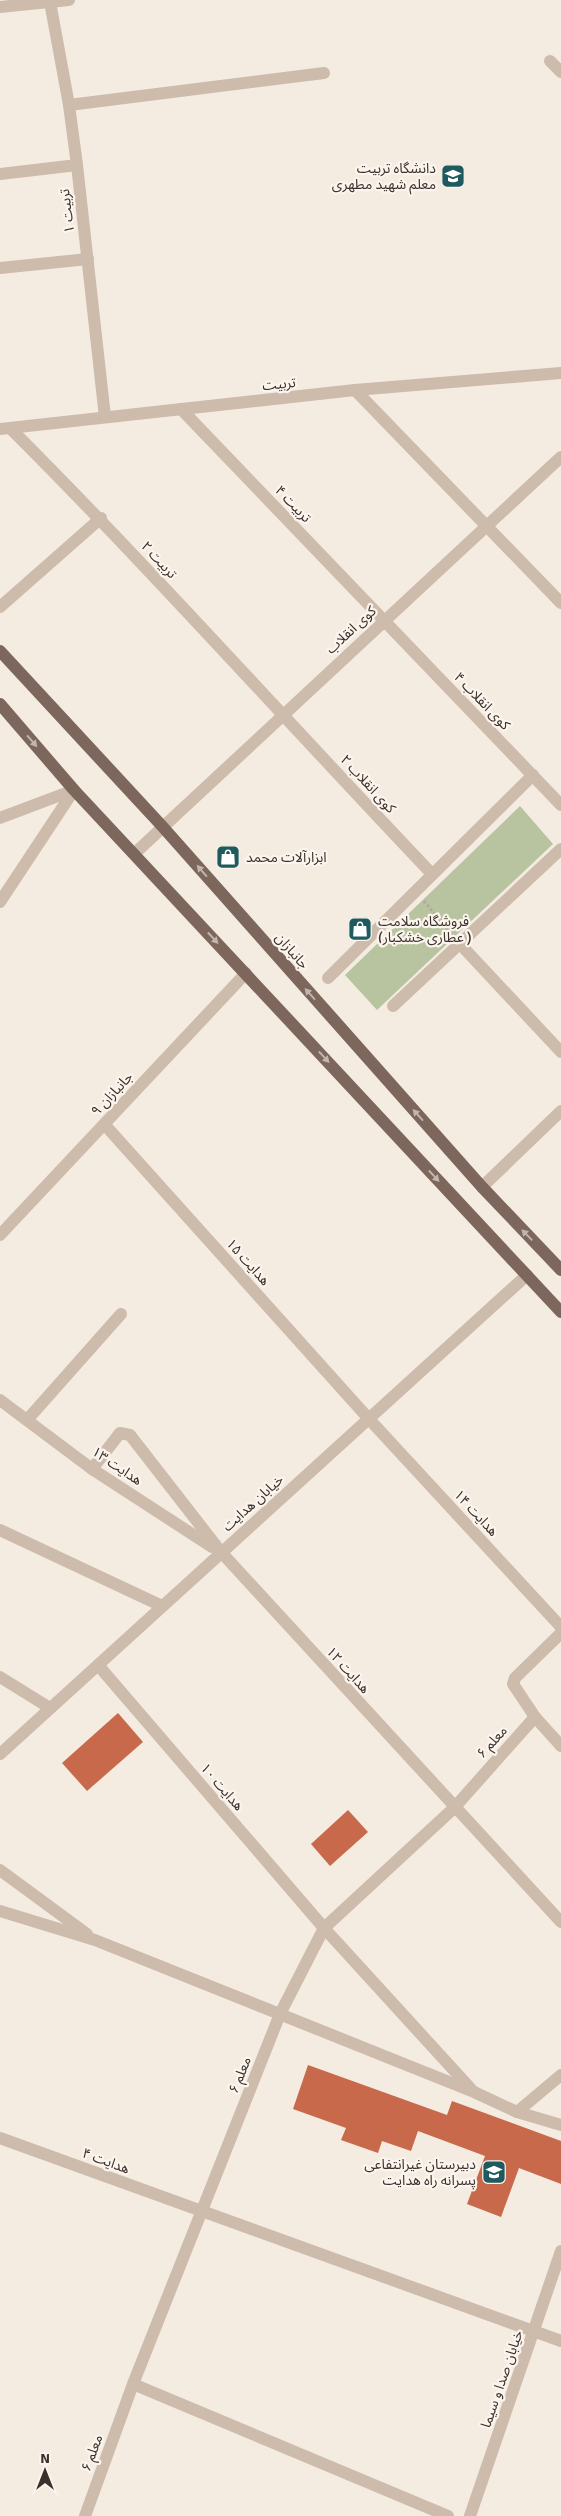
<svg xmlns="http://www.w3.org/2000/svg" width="561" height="2516" font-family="Signika,'Noto Sans Arabic',sans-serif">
<rect width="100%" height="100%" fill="#f4ebe1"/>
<!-- green -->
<polygon fill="#b8c4a0" points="520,806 553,844 377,1010 345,975"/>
<!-- building -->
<g fill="#c8694b">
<polygon points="118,1713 143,1742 87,1791 62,1763"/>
<polygon points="348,1810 368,1832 330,1866 311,1844"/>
<polygon points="308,2065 447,2115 452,2101 561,2141 561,2184 519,2168 501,2217 467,2204 485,2156 418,2131 411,2151 382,2141 378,2153 341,2140 346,2128 293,2109"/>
</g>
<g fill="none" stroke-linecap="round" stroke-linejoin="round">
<!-- path -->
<polyline stroke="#b9a596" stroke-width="3" stroke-dasharray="2.5 2.5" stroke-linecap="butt" points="424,901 450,932"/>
<!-- minor -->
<g stroke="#cdbbac" stroke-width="12">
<polyline points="50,2 69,105 77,165 105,417"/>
<polyline points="0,7 69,0"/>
<polyline points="550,61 561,72"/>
<polyline points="69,105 324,73"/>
<polyline points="0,174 77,165"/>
<polyline points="0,268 88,259"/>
<polyline points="355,390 561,603"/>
<polyline points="181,409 561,805"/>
<path d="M10,428C155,573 291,726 432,874"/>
<polyline points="0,429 355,390 561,373"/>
<polyline points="0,607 101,518"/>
<polyline points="0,818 74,790"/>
<polyline points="134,854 561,457"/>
<polyline points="0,902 74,790"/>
<polyline points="460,944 561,1052"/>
<polyline points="328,978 533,775"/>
<polyline points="393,1006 561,849"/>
<polyline points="105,1125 369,1419 561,1627"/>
<polyline points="482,1187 561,1111"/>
<polyline points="0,1235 246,973"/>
<polyline points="0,1400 92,1469 212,1547"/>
<polyline points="27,1420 121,1314"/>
<polyline points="92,1469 120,1433 130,1435 221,1552 561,1922"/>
<polyline points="0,1530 162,1606"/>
<polyline points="561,1633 515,1678 513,1684 535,1717 561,1746"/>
<polyline points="98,1665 324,1928 471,2089"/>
<polyline points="0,1677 50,1708"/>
<polyline points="0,1754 527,1275"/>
<polyline points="0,1870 87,1934"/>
<polyline points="0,1911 95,1940 474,2092 517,2112 561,2125"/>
<polyline points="517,2112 561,2075"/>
<polyline points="0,2138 561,2341"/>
<polyline points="133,2384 448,2516"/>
<polyline points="85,2516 133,2384 280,2014 324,1928 454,1808 535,1717"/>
<polyline points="470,2516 561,2251"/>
</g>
<!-- major -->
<g stroke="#7d675c" stroke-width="12">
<polyline points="0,651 162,826 482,1187 561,1270"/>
<polyline points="0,704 74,790 561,1312"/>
</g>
</g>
<!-- one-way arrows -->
<defs><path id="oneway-solid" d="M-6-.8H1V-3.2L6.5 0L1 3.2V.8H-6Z" transform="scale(1.25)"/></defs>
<g fill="#c2b5ac">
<use href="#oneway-solid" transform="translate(32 741) rotate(49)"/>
<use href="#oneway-solid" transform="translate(202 871) rotate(-131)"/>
<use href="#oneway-solid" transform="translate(213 938) rotate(47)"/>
<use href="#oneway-solid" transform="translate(310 994) rotate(-132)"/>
<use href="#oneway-solid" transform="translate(324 1057) rotate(47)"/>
<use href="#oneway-solid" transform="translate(418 1115) rotate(-132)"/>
<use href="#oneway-solid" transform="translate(434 1176) rotate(47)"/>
<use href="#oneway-solid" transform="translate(527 1235) rotate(-134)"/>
</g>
<!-- icons -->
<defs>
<g id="university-square" transform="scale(1.25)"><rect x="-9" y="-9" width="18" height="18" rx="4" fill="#1f5a5e" stroke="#fbf5ee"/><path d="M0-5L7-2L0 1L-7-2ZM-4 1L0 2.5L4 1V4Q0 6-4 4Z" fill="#fff"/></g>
<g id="shop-square" transform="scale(1.25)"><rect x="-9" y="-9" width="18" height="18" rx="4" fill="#1f5a5e" stroke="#fbf5ee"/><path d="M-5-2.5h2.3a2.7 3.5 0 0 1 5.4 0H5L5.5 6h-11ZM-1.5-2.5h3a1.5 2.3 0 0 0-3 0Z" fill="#fff"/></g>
<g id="school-square" transform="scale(1.25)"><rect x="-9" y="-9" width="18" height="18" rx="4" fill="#1f5a5e" stroke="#fbf5ee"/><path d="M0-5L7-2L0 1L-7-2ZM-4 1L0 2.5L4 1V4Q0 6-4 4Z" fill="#fff"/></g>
</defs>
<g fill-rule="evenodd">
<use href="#university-square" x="453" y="176"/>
<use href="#shop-square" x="228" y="857"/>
<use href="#shop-square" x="360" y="929"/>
<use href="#school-square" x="494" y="2172"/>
</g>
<g text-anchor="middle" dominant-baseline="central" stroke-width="4.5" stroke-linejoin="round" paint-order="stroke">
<!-- poi labels -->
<g font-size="14" fill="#3b302b" stroke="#fbf5ee" text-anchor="end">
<text x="436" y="168">دانشگاه تربیت<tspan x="436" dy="16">معلم شهید مطهری</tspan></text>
<text x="246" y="857" text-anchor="start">ابزارآلات محمد</text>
<text x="378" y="921" text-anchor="start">فروشگاه سلامت<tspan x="378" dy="16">(عطاری خشکبار )</tspan></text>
<text x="476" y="2164">دبیرستان غیرانتفاعی<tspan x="476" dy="16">پسرانه راه هدایت</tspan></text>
</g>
<!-- street labels -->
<g font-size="14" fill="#3b302b" stroke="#fbf5ee">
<text transform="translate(67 211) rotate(-97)">تربیت ۱</text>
<text transform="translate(279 384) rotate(-6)">تربیت</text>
<text transform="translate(293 504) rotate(46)">تربیت ۴</text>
<text transform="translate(159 560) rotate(47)">تربیت ۲</text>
<text transform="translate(351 630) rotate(-43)">کوی انقلاب</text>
<text transform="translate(482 701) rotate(46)">کوی انقلاب ۴</text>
<text transform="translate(368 784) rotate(47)">کوی انقلاب ۲</text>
<text transform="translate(292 951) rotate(49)">جانبازان</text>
<text transform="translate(112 1094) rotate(-47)">جانبازان ۹</text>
<text transform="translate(248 1262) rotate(48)">هدایت ۱۵</text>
<text transform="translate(117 1466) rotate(34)">هدایت ۱۳</text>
<text transform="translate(253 1503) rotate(-42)">خیابان هدایت</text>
<text transform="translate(476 1513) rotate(47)">هدایت ۱۴</text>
<text transform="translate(348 1670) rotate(48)">هدایت ۱۲</text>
<text transform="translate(492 1742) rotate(-48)">معلم ۶</text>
<text transform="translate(222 1787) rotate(49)">هدایت ۱۰</text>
<text transform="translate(240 2075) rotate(-68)">معلم ۶</text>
<text transform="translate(106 2161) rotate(20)">هدایت ۴</text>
<text transform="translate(502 2379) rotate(-71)">خیابان صدا و سیما</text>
<text transform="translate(92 2453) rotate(-70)">معلم ۶</text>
</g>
</g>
<!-- north arrow -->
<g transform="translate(45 2471)" stroke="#fbf5ee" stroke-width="4" paint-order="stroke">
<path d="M0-4L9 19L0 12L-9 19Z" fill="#3b302b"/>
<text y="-8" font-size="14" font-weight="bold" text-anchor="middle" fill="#3b302b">N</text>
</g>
</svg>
